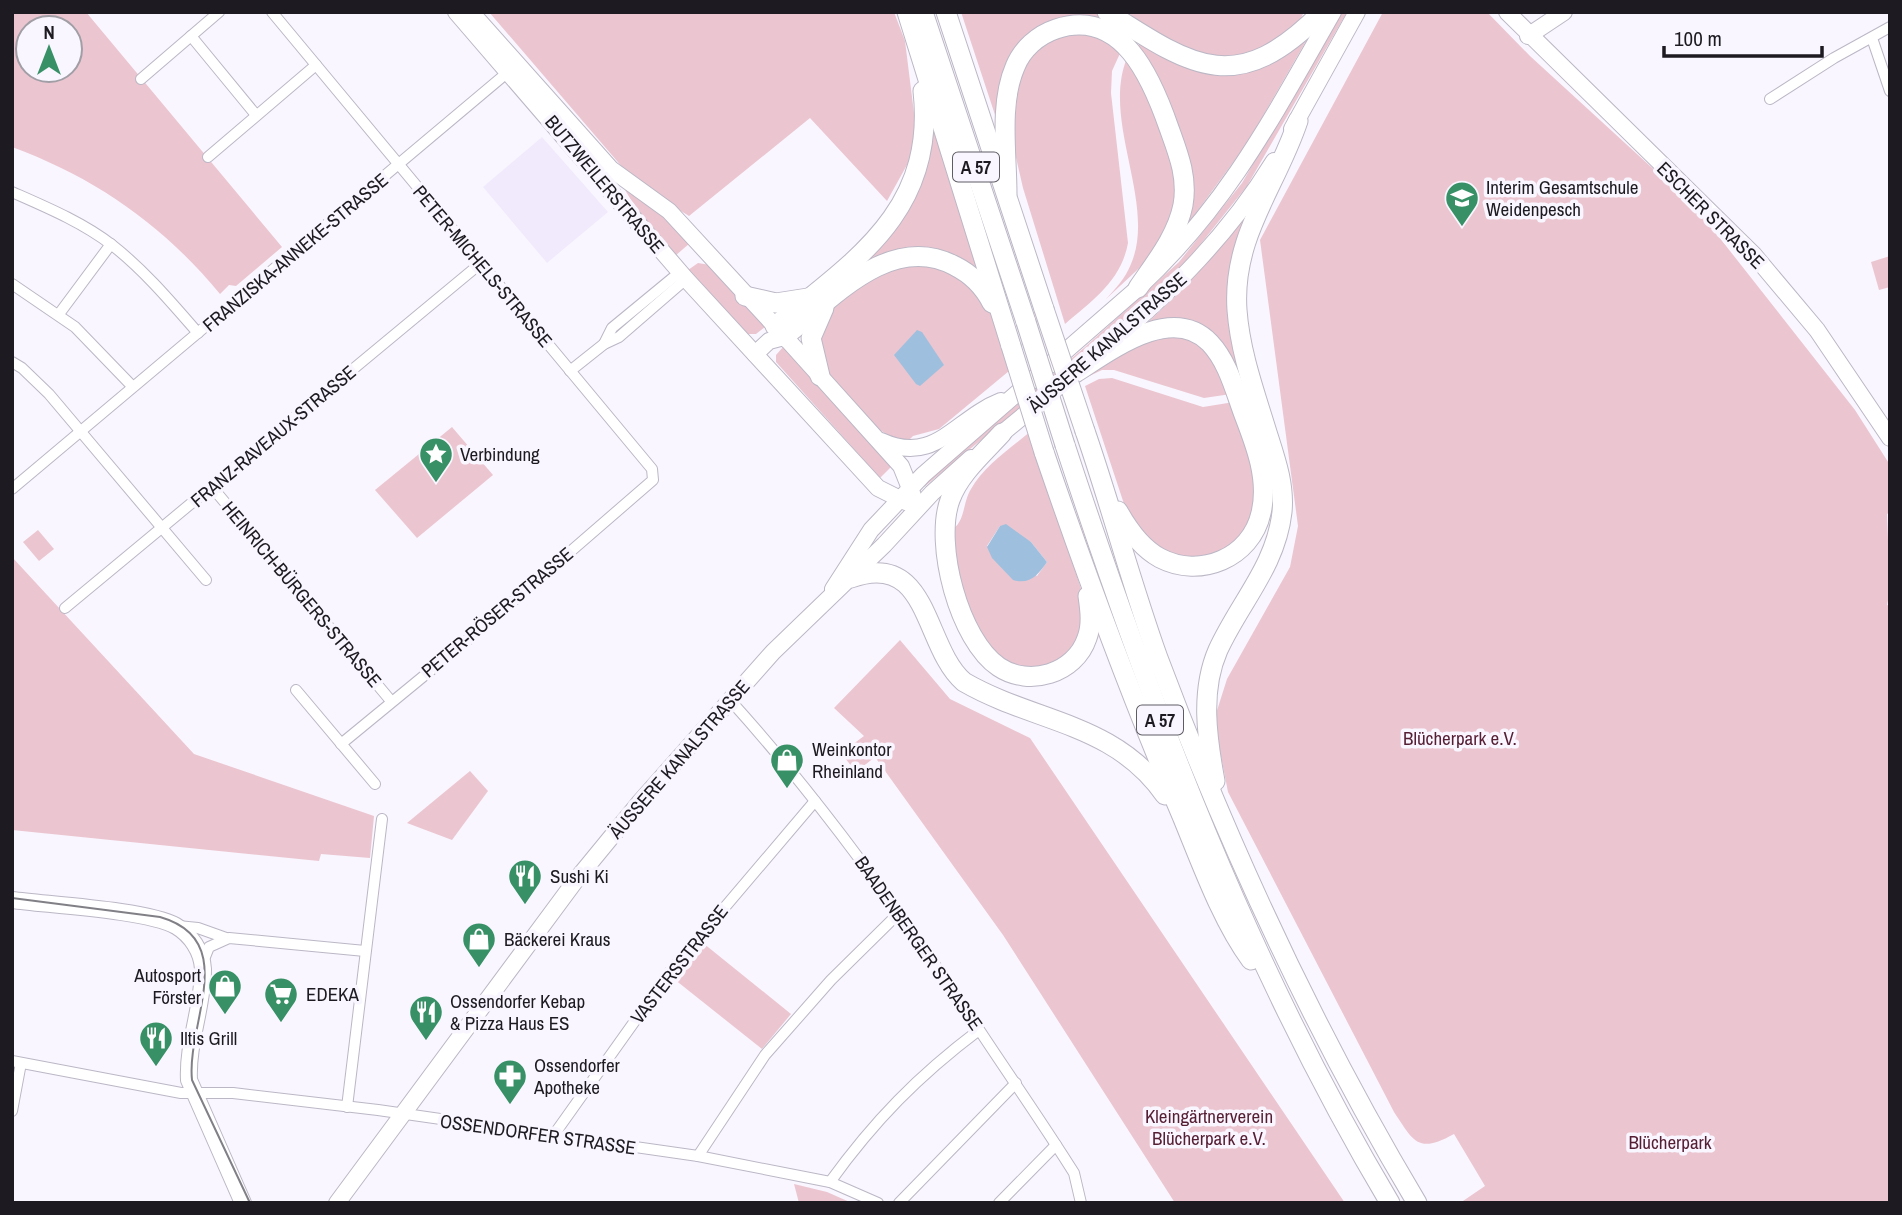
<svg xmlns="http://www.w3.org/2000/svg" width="1902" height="1215" font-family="'Archivo Narrow',sans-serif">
<rect width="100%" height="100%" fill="#f9f6ff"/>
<!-- built -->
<polygon fill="#f1eafc" points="542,137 608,212 547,263 483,187"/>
<!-- green -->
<g fill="#ebc6d0" fill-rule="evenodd">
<path d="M12,12H86L282,247L236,286L229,285L220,294C163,225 96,178 12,147ZM28,28H70V70H28Z"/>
<polygon points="489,12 894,12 905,41 918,145 887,201 810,118 689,216 635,182"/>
<polygon points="961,12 1097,12 1117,31 1039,31 999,127"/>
<polygon points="1127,12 1304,12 1296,28 1248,55 1218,59 1179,49"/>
<polygon points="1341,12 1347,12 1247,186 1183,266 1089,351 924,487 928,480 1085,347 1179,262 1242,183"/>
<path d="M1383,12H1487L1530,56L1697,209L1855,410L1890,465V512L1887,514L1890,590L1887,605L1890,606V1203H1460L1485,1186L1454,1134C1418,1154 1414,1142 1394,1112L1228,792L1214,720L1227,679L1290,567L1298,526L1260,240Z"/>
<path d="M1087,31L1122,49L1112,71L1111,93L1128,243C1121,281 1093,300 1065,324L1023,188L1015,153L1012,116L1023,62L1053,36Z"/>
<polygon points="1310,34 1248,142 1179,236 1187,211 1136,47 1143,41 1202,69"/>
<path d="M1127,58L1137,66L1178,170L1174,216L1149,259L1106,299C1116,288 1125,279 1131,264C1157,203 1101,121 1127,58Z"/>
<polygon points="933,122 982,277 950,257 852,275 870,253"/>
<polygon points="625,190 663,215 690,243 675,256 642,218"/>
<polygon points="1246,217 1246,384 1215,340 1142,328 1187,285"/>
<polygon points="1890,256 1890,287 1879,290 1871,262"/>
<path d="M912,261L954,271L990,309L1009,371L939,429L913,436L906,443C863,428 833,387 816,347L829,310L864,280Z"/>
<polygon points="698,263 710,265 765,327 756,334 748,334 688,270"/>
<polygon points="1178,334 1204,345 1231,394 1204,398 1114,370 1102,370 1085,378 1146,339"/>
<polygon points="784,346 892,466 880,478 776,362 776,355"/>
<polygon points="1112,378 1203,407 1234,402 1254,461 1254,517 1231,550 1193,562 1156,549 1126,510 1085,386 1099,379"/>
<polygon points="452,427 493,475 417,538 375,490"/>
<path d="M1031,431L1082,592L1084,630L1059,664C1047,666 1032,671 1021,669C975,665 958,568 949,531C966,524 962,503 971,489C984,466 1011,448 1031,431ZM1000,526L1031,542L1047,562L1037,576L987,546Z"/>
<polygon points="38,530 54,549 39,561 23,542"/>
<polygon points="12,557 194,754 374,816 370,858 321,854 319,861 12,830"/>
<polygon points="900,640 950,699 1030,738 1345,1203 1175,1203 1003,935 875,757 856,772 841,753 864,736 834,708"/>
<polygon points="470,771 488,791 452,840 407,823"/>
<polygon points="703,943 791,1014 762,1049 674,979"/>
<polygon points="794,1184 827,1192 852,1203 799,1203"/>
</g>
<!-- water -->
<g fill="#9ec0de">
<polygon points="917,330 922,332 944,365 920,386 916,384 894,355"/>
<path d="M1006,524L1031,542L1047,562C1038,575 1030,585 1013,580L992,558L987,547L1000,526Z"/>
</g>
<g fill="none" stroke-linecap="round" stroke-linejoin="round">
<!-- street casing -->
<g stroke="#bcb7c5" stroke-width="12">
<g id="street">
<polyline points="272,12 652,469 653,480 481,629 341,744"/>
<polyline points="191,36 256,115"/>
<polyline points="1872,38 1890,91"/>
<polyline points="141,79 219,12"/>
<polyline points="1770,99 1834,58 1890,27"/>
<polyline points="208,157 316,65"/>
<path d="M12,192C46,207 82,222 112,245C144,270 171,302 198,333"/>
<polyline points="12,284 75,327 132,386"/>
<polyline points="59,314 111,244"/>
<polyline points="604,344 612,328 680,272"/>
<polyline points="12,362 22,368 49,394 206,580"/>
<polyline points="570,371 604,344 619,337 686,279"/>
<polyline points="212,487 391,701"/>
<polyline points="12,489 508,72"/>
<polyline points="65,608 481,263"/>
<polyline points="296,690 375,784"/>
<path d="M730,700C823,803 903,916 980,1031C1011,1078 1044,1125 1074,1173L1081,1203"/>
<polyline points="178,926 198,928 226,938"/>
<polyline points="203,962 209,947 229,938 365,951"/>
<polyline points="12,1061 181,1093 233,1093 378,1110 698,1156 830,1182 878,1203"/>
<polyline points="347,1107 382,819"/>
<polyline points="12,1111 21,1063"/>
<polyline points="553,1136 669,973 815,801"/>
<polyline points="698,1156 765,1055 831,980 900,912"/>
<path d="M830,1182C874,1121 918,1076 979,1030"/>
<polyline points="899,1203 1016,1083"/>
<polyline points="999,1203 1056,1145"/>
</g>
</g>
<!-- secondary casing -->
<g stroke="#bcb7c5" stroke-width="18">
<g id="secondary">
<polyline points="456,12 686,279 878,488 906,502"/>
<polyline points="471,12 611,169 669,211 775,326 901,466 913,496"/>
<polyline points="1507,12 1754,255 1817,330 1890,438"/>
<polyline points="1528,36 1564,12"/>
<polyline points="1292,129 1357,12"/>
<path d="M1107,346C1171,292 1230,233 1274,161"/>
<polyline points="755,354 769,341 784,337"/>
<polyline points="994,440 1076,372"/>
<path d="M881,441C935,466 955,419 1001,401"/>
<path d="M833,589L871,530L923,475L1138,288C1227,206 1274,115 1333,12"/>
<path d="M12,900C50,905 147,910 176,926C191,935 202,951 203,969C203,1007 187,1043 189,1080L243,1203"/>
<polyline points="337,1203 576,880 640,802 773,652 884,545 932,493 971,458"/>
</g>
</g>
<!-- highway casing -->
<g stroke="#bcb7c5" stroke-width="21">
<g id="highway">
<polyline points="907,12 1011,346"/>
<polyline points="923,12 1026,322"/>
<polyline points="946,12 1044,309"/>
<path d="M1107,12C1195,69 1238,97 1322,12"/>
<path d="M1007,194C1007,154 999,104 1015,67C1022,49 1038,35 1056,29C1122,7 1152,79 1169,128C1178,153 1188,177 1183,205C1177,236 1155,263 1138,288"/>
<polyline points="745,296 776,303 808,298"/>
<path d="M775,326C856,260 936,210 923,91"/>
<path d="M784,337C831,300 890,231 955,266C971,274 984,287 992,303"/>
<path d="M1075,373C1110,351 1172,303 1210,343C1228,362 1235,391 1244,415C1256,446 1269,480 1261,513C1251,558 1200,579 1160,558C1141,548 1128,529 1118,511"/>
<polyline points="820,376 811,338 824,308"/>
<path d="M1085,431C1111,506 1131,583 1158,658C1229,847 1313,1029 1417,1203"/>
<path d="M1002,433C984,453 959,474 950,500C934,544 959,640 999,667C1029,687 1075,674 1087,638C1092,625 1090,610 1088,596"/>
<path d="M1065,445C1151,707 1248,965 1390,1203"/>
<path d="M1044,452C1086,575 1131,697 1182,816C1201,862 1222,921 1251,960"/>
<path d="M851,578C930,549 923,647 964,682C1035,723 1114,722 1165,795"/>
<path d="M1215,781C1207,738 1200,691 1218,650C1240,602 1276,566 1282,512C1285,483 1274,455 1266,429C1254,390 1240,351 1237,310C1232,236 1276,187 1298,121"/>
</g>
</g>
<!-- street -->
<use href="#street" stroke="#fff" stroke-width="10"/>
<!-- secondary -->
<use href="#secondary" stroke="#fff" stroke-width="16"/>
<!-- highway -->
<use href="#highway" stroke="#fff" stroke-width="19"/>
<!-- tram -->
<path stroke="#828087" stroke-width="2" d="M12,898L160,917C241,940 186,1024 192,1080L250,1203"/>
<!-- highway-bridge casing -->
<g stroke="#bcb7c5" stroke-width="21" stroke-linecap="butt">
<g id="highway-bridge">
<polyline points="1044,309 1085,431"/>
<polyline points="1026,322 1065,445"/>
<polyline points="1011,346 1044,452"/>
</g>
</g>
<!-- highway-bridge -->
<use href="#highway-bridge" stroke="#fff" stroke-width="19"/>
</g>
<!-- icons -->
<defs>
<g id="school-pin" transform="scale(1.75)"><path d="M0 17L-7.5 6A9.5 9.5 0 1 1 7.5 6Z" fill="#389166" stroke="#f9f6ff"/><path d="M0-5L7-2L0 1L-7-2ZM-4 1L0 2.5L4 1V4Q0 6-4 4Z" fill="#fff"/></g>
<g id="sight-pin" transform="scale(1.75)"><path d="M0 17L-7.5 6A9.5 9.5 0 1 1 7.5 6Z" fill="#389166" stroke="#f9f6ff"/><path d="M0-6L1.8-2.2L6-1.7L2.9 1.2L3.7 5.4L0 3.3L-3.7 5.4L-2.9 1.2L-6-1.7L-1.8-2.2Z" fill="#fff"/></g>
<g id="shop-pin" transform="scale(1.75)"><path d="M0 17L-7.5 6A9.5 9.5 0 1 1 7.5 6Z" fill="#389166" stroke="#f9f6ff"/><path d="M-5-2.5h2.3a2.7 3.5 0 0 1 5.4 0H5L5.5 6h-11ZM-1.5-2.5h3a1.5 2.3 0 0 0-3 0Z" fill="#fff"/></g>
<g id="restaurant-pin" transform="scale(1.75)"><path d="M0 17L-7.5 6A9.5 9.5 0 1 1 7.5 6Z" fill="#389166" stroke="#f9f6ff"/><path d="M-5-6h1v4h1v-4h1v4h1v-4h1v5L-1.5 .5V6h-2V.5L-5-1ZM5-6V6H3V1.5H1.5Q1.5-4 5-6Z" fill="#fff"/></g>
<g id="supermarket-pin" transform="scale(1.75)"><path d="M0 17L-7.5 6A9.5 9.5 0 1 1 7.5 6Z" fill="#389166" stroke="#f9f6ff"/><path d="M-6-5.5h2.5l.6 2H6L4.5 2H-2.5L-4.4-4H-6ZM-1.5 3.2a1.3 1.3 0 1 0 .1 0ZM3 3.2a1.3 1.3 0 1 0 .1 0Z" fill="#fff"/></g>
<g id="pharmacy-pin" transform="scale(1.75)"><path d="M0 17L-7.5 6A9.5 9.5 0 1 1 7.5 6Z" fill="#389166" stroke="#f9f6ff"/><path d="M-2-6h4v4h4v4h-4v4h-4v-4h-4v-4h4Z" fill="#fff"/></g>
</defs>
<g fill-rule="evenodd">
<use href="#school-pin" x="1462" y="198"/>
<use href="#sight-pin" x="436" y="454"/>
<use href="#shop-pin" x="787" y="760"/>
<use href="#restaurant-pin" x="525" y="876"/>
<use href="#shop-pin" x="479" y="939"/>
<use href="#shop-pin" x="225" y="986"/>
<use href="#supermarket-pin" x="281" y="994"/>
<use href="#restaurant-pin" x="426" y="1012"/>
<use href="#restaurant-pin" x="156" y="1038"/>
<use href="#pharmacy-pin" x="510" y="1076"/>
</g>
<g text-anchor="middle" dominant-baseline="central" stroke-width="7" stroke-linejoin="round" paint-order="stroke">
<!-- shield labels -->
<g fill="#f9f6ff" stroke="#5f5d64" stroke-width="2">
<rect x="953" y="152.5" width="46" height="29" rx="5"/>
<rect x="1137" y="705.5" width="46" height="29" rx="5"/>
</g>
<g font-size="18" font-weight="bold" fill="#1d1b21">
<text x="976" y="167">A 57</text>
<text x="1160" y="720">A 57</text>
</g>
<!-- street labels -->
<g font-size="19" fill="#1d1b21" stroke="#f9f6ff">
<text transform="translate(605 184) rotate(50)">BUTZWEILERSTRASSE</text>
<text transform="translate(1711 215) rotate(45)">ESCHER STRASSE</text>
<text transform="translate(295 252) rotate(-40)">FRANZISKA-ANNEKE-STRASSE</text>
<text transform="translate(483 266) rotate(50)">PETER-MICHELS-STRASSE</text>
<text transform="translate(1107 342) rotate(-41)">ÄUSSERE KANALSTRASSE</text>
<text transform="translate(273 436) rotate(-40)">FRANZ-RAVEAUX-STRASSE</text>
<text transform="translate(302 594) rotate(50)">HEINRICH-BÜRGERS-STRASSE</text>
<text transform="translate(497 612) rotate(-40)">PETER-RÖSER-STRASSE</text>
<text transform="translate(679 759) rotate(-49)">ÄUSSERE KANALSTRASSE</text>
<text transform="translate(919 943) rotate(55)">BAADENBERGER STRASSE</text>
<text transform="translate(679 964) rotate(-52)">VASTERSSTRASSE</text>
<text transform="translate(538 1134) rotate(8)">OSSENDORFER STRASSE</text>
</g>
<!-- poi labels -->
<g font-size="19" fill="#1d1b21" stroke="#f9f6ff" text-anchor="start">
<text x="1486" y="187">Interim Gesamtschule<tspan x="1486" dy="22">Weidenpesch</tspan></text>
<text x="460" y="454">Verbindung</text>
<text x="812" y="749">Weinkontor<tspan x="812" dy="22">Rheinland</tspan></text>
<text x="550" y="876">Sushi Ki</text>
<text x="504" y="939">Bäckerei Kraus</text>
<text x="201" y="975" text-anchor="end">Autosport<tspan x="201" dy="22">Förster</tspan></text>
<text x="306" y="994">EDEKA</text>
<text x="450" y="1001">Ossendorfer Kebap<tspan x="450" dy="22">&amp; Pizza Haus ES</tspan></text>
<text x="180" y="1038">Iltis Grill</text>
<text x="534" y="1065">Ossendorfer<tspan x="534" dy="22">Apotheke</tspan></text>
</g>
<!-- park labels -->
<g font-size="19" fill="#561e33" stroke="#f9f6ff">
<text x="1460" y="738">Blücherpark e.V.</text>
<text x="1209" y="1116">Kleingärtnerverein<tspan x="1209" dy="22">Blücherpark e.V.</tspan></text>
<text x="1670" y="1142">Blücherpark</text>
</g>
</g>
<!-- border -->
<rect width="1902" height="1215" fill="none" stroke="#1d1b21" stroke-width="28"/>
<!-- north arrow -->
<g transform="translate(49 49)"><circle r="33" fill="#f9f6ff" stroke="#a19ea6" stroke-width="2"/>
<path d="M0-5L12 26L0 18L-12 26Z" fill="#389166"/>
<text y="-10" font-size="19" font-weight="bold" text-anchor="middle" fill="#1d1b21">N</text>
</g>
<!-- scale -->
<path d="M1664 46v10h158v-10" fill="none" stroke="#1d1b21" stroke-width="3.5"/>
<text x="1674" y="46" font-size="21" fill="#1d1b21" stroke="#f9f6ff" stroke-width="5" paint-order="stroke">100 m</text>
</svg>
